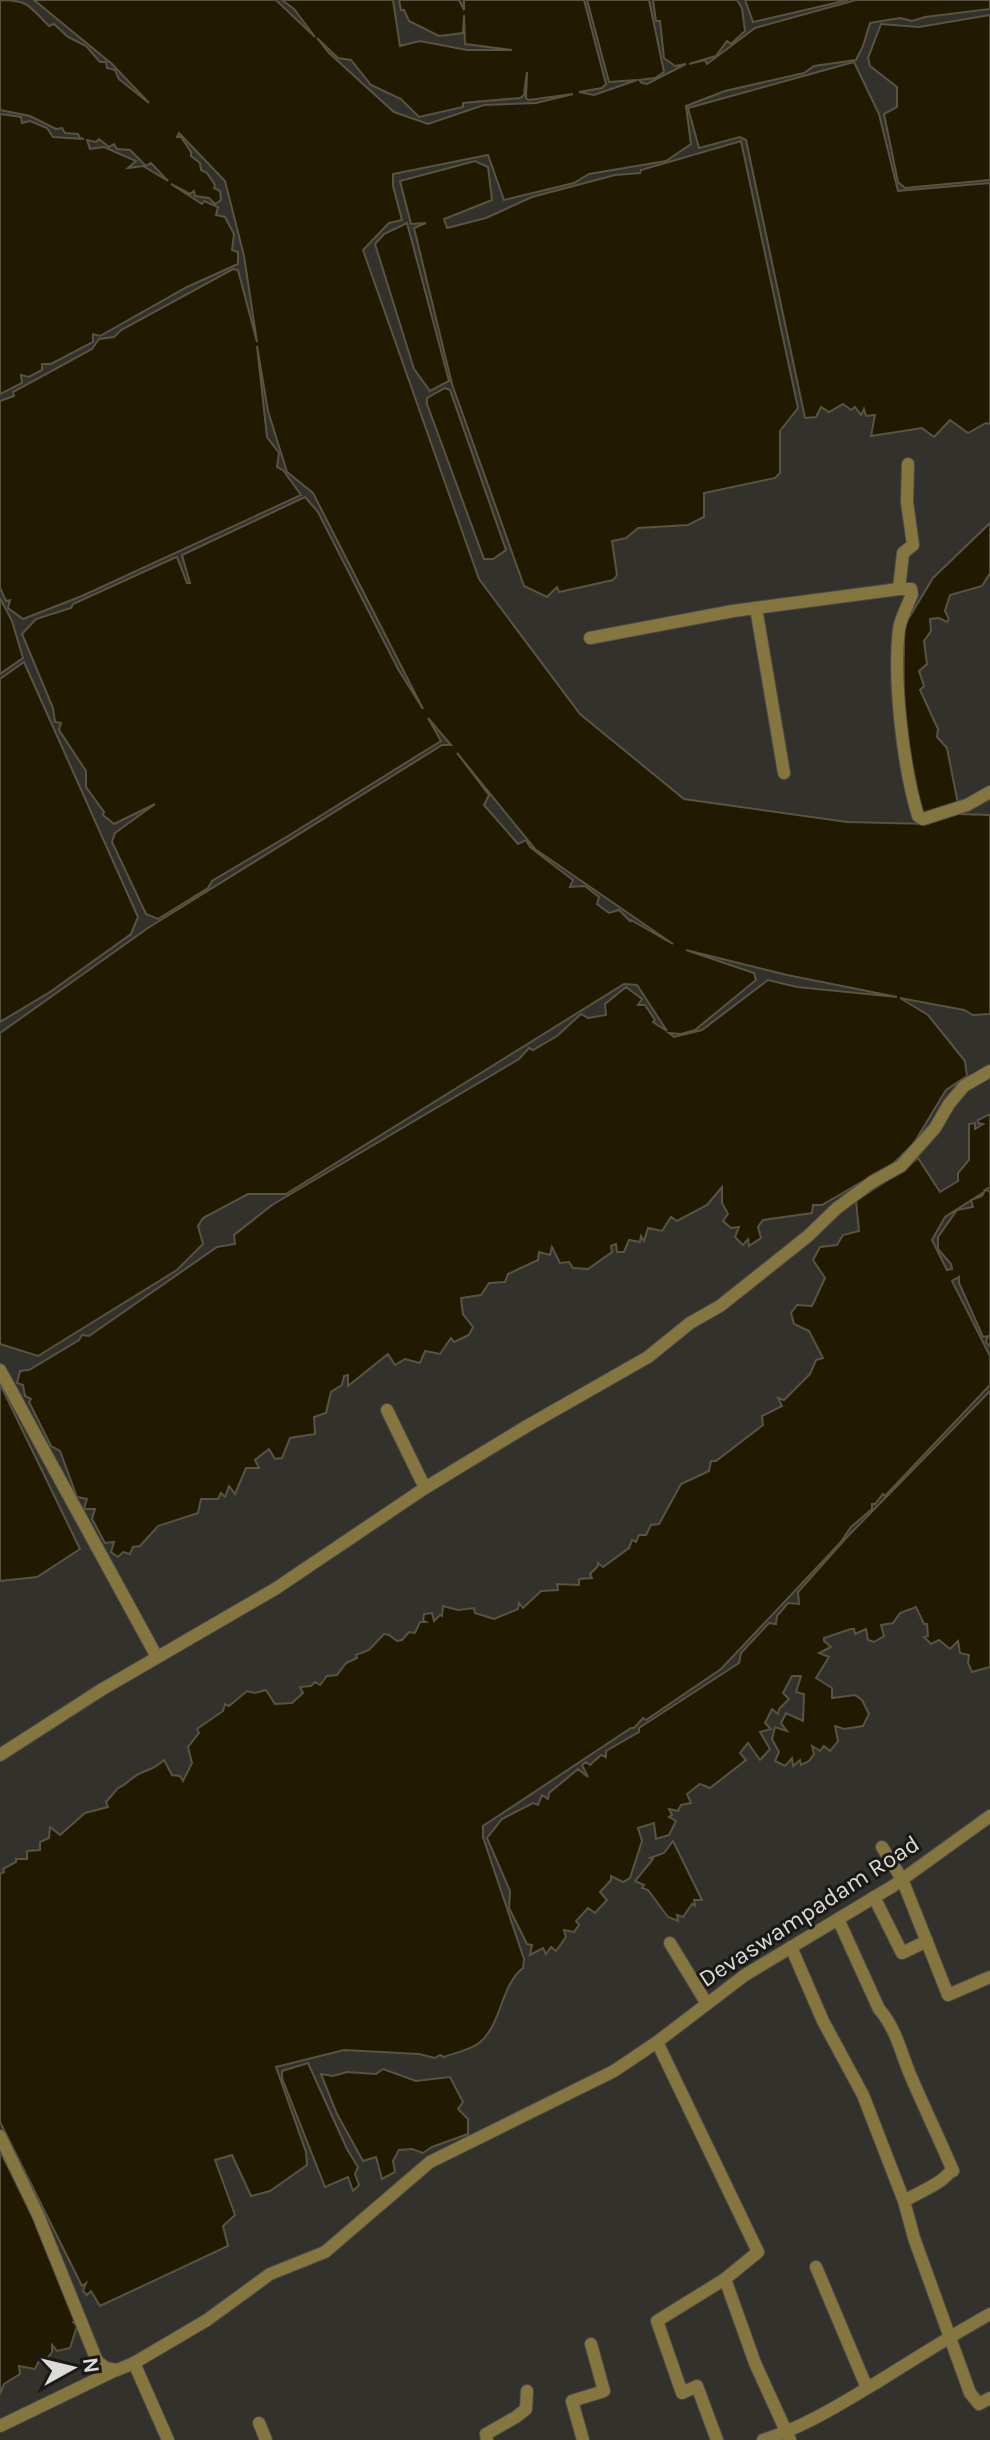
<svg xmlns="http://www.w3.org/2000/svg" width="990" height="2440" font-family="Karla,sans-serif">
<rect width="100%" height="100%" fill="#32312c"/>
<!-- water -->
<g fill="#211a01" stroke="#595442" stroke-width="2" fill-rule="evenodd">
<path d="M0,0C29,0 29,6 49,26L54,24L68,37L86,46L100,62H106L107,68L115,70L119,79L149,103L112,64L34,0H276L315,37L294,9L282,0H393L400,46L420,41L467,50H512L465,44L464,15L463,33L439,36L409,21L404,10H401L399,0H459L464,10V0H584L606,84L602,88L579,92L594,95L637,80L609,82L587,0H649L664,72L655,78L639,80L642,83L647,84L686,64L675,66L664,58L660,21H656L653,0H737L742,8L745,31L731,44L727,41L716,56L689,64L705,60L707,64L755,28L856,0H990V9L925,17L912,21L900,18L870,23L863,46L856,60L814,66L804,73L725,91L686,106L691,144L666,161L589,174L574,183L504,200L488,155L393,174V186L402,220L389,223L363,250L479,579L580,714L684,799L847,822L928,824L920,805L903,717L904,626L933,578L990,523V573L982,586L950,595L945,611L949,619L947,622L939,618L930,619L931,631L924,641L927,664L919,671L924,686L920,690L938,729L937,737L947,748L960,814L990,815V1014L973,1015L964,1010L900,998L928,1015L965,1061L967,1076L946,1090L914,1143L894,1163L822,1205H813L812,1213L763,1220L758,1227L761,1238L749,1246L748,1239L743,1245L735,1237L739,1227L731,1228L723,1221L728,1214L722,1203V1187L707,1205L677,1221L671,1217L662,1231L648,1228L644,1241L641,1236L640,1242L629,1240L624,1252H617L616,1244L611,1246L612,1252L588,1269L573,1268L569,1262L560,1263L552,1247L550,1255L539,1252L538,1260L508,1274L505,1282L489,1283L481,1295L461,1298L463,1314L473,1327L469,1335L454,1342L451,1338L440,1354L425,1351L420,1363L405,1359L395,1365L388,1354L348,1386V1375L344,1376L342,1385L331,1392L326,1413L314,1417L315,1434L290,1438L282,1458L275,1459L269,1449L255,1460L259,1468H246L235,1494L229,1486L225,1497L221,1493L218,1499H201L198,1513L158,1526L140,1546L133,1547L130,1554L123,1552L118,1557L111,1552L114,1542L105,1543L92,1519L95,1509H84L87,1499L77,1497L60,1451L51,1446L29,1402L31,1399L25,1396L23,1385L17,1383L20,1371L29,1370L79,1340L82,1335L89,1336L217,1247L235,1244L234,1235L272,1205L519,1059L529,1048L533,1050L557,1036L581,1014L588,1018L606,1015L605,1004L626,987L642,999L638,1005H645L655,1020L653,1022L667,1031L637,985L624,984L286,1194H248L203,1218L198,1226L203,1244L177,1270L38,1356L0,1344V1033L148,928L442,745H451L428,718L441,741L288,836L212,881L208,888L158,919L146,914L112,842L115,833L155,804L114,824L103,815L104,812L86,787V771L59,730L61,723L55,722L53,708L22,634L36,619L71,608L73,604L174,558L177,557L187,583H190L182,555L305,497L318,512L398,669L423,709L313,493L287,472L268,411L257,346L267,437L279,453L277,467L283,470L301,495L82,596L23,619L8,608L10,600L6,601L0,588V401L14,396L13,392L92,349L99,339L114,337L121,330L233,269L238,270L257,342L244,256L225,181L179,133L177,137H181L191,152V156L200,163L201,170L207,173L215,185L214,188L220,191L221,200L215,204L209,198L195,196L194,191L190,194L171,184L202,204L204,201L218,207L216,215L225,217L234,234L232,250L238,252V264L187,287L100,336L93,334V342L51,364H42V370L29,377L21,375L22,383L0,394V114L21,117L22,123L30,121L47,128L53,137L84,139L80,138L78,134L65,133L62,128L56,129L30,116L0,110ZM317,38L338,58L351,60L371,85L401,99L419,117L463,107V103L520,98L524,95L527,72L526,98L529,100L573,94L536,103L484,105L428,124L394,112L329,53ZM99,139L109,147L114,144L117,149L130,150L146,166L151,163L168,181L143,166L128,168L136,161L104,147L90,149L87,140L96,142ZM457,753L535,849L673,944L631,920L630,921L619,910L609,913L597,904L599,897L585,886L570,887L573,880L530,847L526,840L518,844L484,805L489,795ZM686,950L787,975L897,997L797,987L768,980L702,1030L674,1037L669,1033L681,1034L695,1030L756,980L754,973Z"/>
<polygon points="745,0 848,0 753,22"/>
<polygon points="990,15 990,180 905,188 898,182 884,114 897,107 897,87 870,66 868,58 881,24 919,27"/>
<polygon points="854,62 879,114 898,191 990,183 990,424 986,423 968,433 950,420 934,437 922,428 871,436 875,415 866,416 864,409 861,415 855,407 851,410 843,404 829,412 821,407 816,417 805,418 746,140 740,137 699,148 688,108"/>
<polygon points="741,141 798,408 780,431 780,473 775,478 704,493 704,517 688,525 638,528 626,538 612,541 617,575 613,580 559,592 557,587 547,597 524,586 452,384 414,228 426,223 411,224 400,181 475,161 488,167 492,200 444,219 447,228 486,218 532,197 615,175 640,173 641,170"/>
<polygon points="407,223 449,381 430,391 414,369 375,244 384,234"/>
<polygon points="445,388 450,390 506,550 493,559 484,559 427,404 427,398"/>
<polygon points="0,598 12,621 23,658 0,674"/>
<polygon points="24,662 138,917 131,934 50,992 0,1022 0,679"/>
<path d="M990,1114V1187L985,1190L990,1191V1347L986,1342L988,1336L983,1337L959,1283V1277L952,1281L990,1356V1385L885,1496L883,1494L875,1504H872V1509L851,1527L840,1543L721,1669L646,1720L643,1718L634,1728H631L483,1826V1837L524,1959L523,1968C500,1986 502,2025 479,2043C470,2050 454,2053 444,2057L440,2055L435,2058L419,2054L344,2050L276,2067L306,2152L307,2165L270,2191L251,2196L232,2155L215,2160L235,2215L223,2226L228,2246L100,2306L91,2291L87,2295L83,2291L86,2283L82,2286L0,2122V1874L4,1872L3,1869L16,1862V1859H27V1851L40,1850V1842L49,1838L50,1827L60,1835L85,1813L108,1807L106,1802L118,1788C127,1785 132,1776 141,1773C152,1768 154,1769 164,1760L172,1775L180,1776L183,1781L192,1763L188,1747L199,1733L197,1729L223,1711L225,1704L229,1706L247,1691L255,1693L266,1690L275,1704L292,1703L303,1693L300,1687L311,1686L315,1682L320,1685L327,1676L337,1675L346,1663L357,1658L356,1655L369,1650L384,1634L389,1635L397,1641L402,1640L409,1632L415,1633L420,1622H426L423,1620L424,1614L432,1613L434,1621L440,1615L442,1616L443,1606L458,1610L474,1608L475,1613L494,1619L518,1609L519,1603L523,1608L541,1591L558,1590L557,1584L579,1585V1579L592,1578L590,1574L598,1566V1563L603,1567L629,1548L632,1540L636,1542L639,1535H646L651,1525L659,1524L681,1484L709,1471L711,1461H716L763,1425L762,1416L782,1406L778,1398L784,1400L810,1374L816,1360L823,1358L809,1331L794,1324L791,1313L797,1305L812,1306L825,1278L813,1260L820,1247L837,1245L843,1235L859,1231L856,1201C877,1186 899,1174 918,1158L940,1192L958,1181V1173L969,1160V1124L975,1123V1129L983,1124L978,1123V1120ZM984,1192L982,1196L971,1200L973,1207L957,1210L938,1237V1249L951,1264L952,1269L947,1270L932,1240L945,1217Z"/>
<polygon points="0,1384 80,1549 37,1577 0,1581"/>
<polygon points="990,1391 990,1667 972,1672 968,1663 969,1655 960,1653 958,1641 950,1649 939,1640 931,1644 924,1637 928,1636 927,1624 924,1624 916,1607 900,1613 893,1623 881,1625 884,1636 874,1642 868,1640 866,1629 855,1634 854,1629 851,1629 824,1638 824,1641 831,1647 819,1653 829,1657 816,1678 832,1688 832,1698 855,1695 862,1700 869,1714 863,1726 844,1729 835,1726 838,1741 830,1751 824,1746 820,1751 812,1746 814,1754 809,1761 801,1765 800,1760 793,1766 792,1758 785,1766 775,1761 779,1752 772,1739 775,1727 787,1731 781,1723 786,1713 803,1721 804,1694 796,1692 801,1676 792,1676 783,1693 789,1699 779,1709 778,1714 772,1709 765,1723 771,1729 760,1732 770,1749 760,1760 748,1743 740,1753 746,1760 710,1788 700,1784 687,1794 691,1803 681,1805 678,1811 669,1809 672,1815 669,1817 676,1821 669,1835 656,1839 654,1823 638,1828 642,1841 630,1878 623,1882 611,1876 611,1880 600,1892 607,1900 595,1913 588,1908 576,1921 579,1925 574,1932 564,1930 566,1937 556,1951 551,1947 546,1954 543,1948 530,1955 532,1945 527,1944 509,1908 510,1891 487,1838 502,1819 533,1803 538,1805 542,1795 548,1799 549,1793 578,1769 588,1777 582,1765 586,1762 590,1765 601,1755 606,1757 606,1751 639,1732 639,1728 739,1663 741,1653 769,1623 776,1624 777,1616 788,1603 799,1604 798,1592 847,1537"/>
<polygon points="673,1841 702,1900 694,1900 695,1906 692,1904 683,1917 677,1915 678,1921 668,1917 648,1890 642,1888 644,1885 635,1881 653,1859 650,1858 664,1853"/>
<polygon points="308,2063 347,2149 358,2167 355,2174 359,2185 353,2191 348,2177 325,2187 282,2078 282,2071"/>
<polygon points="383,2069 416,2081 450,2077 463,2102 458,2109 468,2119 468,2134 432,2147 423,2153 412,2149 399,2150 393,2161 395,2172 382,2179 376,2157 363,2161 337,2114 321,2074 333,2076 347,2072 376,2074"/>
<polygon points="0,2151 49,2248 76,2321 73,2322 77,2326 70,2348 57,2351 52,2345 52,2352 43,2364 39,2361 35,2369 19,2366 20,2374 4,2384 0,2394"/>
</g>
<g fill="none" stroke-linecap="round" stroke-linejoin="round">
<!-- minor casing -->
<g stroke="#4d4c48" stroke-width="14">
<g id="minor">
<polyline points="899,589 903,553 913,545 907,502 908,464"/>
<polyline points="756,608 784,773"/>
<path d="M590,638L733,611L899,589H911L912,594C908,605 901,617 899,629C893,681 903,766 918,816L923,819L967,805L990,792"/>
<polyline points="0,1370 157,1657"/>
<polyline points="387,1410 425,1488"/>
<polyline points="0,1755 101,1690 275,1589 425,1488 527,1426 648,1357 690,1323 720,1306 808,1236 837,1208 872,1182 901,1166 935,1128 949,1104 964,1086 990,1071"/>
<polyline points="882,1847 902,1879 948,1995 990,1977"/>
<polyline points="874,1897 902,1953 927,1941"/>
<path d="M838,1919L879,2009C895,2027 900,2049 909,2072C923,2105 939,2138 953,2171"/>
<polyline points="670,1943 707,2004"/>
<polyline points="791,1947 823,2021 863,2095 904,2201 914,2238 970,2393 979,2404 990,2398"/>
<polyline points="657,2042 758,2252 725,2279 755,2363 790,2440"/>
<polyline points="0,2136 38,2215 97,2361 106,2368 117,2370 134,2363 207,2320 270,2274 325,2252 430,2162 614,2071 657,2042 745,1975 893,1886 990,1816"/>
<path d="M904,2201C919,2192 944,2183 952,2169"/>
<polyline points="816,2267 867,2388"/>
<polyline points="134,2363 168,2440"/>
<polyline points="259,2423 266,2440"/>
<polyline points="0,2426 116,2370"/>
<polyline points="487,2440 486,2434 516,2417 526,2409 527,2391"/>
<polyline points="583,2440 572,2401 604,2391 591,2344"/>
<polyline points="717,2440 697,2386 682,2393 657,2321 725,2279"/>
<path d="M763,2440C807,2426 844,2402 884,2378C919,2356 954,2334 990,2314"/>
</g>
</g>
<!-- minor -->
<use href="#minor" stroke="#85753f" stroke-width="12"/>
</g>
<g text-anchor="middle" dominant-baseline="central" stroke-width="6" stroke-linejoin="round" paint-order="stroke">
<!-- street labels -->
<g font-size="24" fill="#dcdbd8" stroke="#191917">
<text transform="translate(809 1911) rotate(-33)">Devaswampadam Road</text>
</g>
</g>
<!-- north arrow -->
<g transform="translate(72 2368) rotate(82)" stroke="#191917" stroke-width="6" paint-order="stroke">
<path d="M0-6L14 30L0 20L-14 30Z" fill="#dcdbd8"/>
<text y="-12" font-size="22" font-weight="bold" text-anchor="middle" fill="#dcdbd8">N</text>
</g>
</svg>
